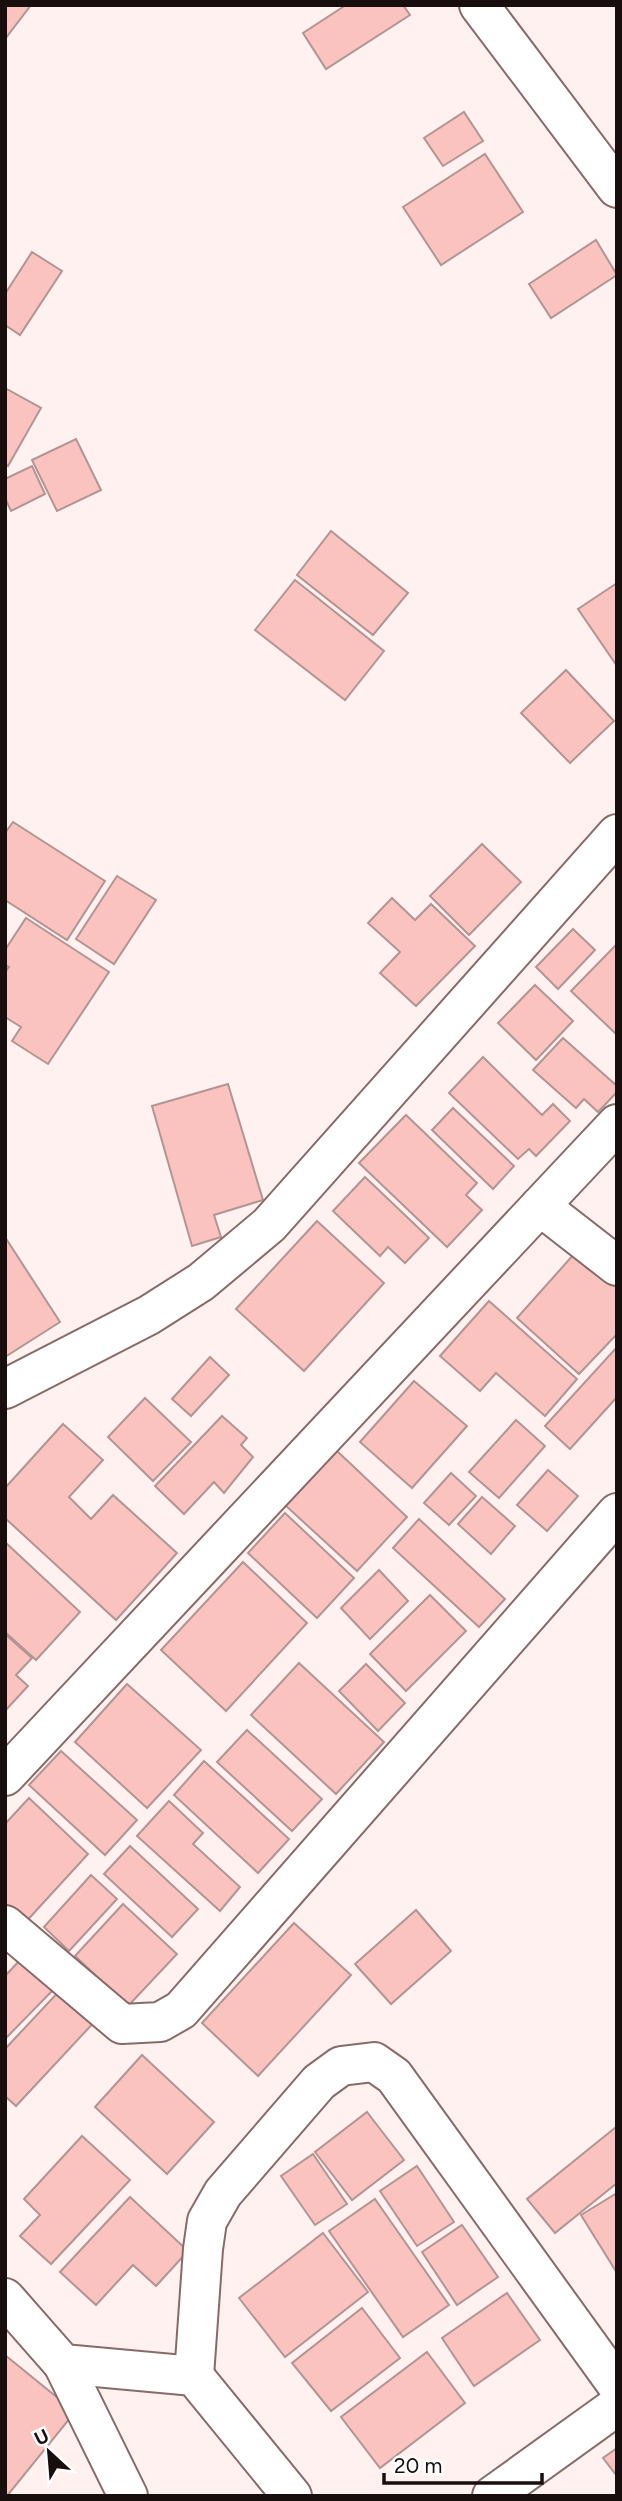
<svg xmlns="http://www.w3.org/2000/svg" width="622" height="2501" font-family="Figtree,sans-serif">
<rect width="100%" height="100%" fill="#fef1f0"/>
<!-- building -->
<g fill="#fbc3c0" stroke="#b29593" stroke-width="2">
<polygon points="5,5 31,5 5,39"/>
<polygon points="346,5 403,5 410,15 326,69 303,33"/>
<polygon points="464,112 483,141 443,166 424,138"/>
<polygon points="485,154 523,212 441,265 403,207"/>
<polygon points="596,240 617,275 551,318 529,284"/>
<polygon points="32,252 62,271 20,335 5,325 5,294"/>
<polygon points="5,388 41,408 8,466 5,464"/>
<polygon points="76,439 101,490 57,511 32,460"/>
<polygon points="32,466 45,494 11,511 5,498 5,479"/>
<polygon points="331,531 408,593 373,635 297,575"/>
<polygon points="295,580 384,651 345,700 255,630"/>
<polygon points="617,583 617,666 578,609"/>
<polygon points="566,670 614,721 570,763 521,713"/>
<polygon points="13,822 105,881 67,940 5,900 5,833"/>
<polygon points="482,844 521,882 469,935 430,896"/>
<polygon points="117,876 156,900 114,964 76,939"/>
<polygon points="392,898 415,920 431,904 475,946 416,1006 380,973 400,952 368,923"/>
<polygon points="26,918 109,972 48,1064 12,1041 21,1027 5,1017 5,972 9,967 5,965 5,950"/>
<polygon points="573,929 595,950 558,989 536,967"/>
<polygon points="617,944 617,1034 616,1034 571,991"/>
<polygon points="535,985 573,1021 536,1060 498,1023"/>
<polygon points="563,1038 617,1086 617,1092 598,1112 584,1099 576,1108 533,1070"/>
<polygon points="483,1057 542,1115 553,1104 570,1121 536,1156 529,1149 518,1159 449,1093"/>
<polygon points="228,1084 263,1200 214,1215 221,1237 192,1246 152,1106"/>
<polygon points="453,1108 514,1166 493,1189 432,1130"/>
<polygon points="406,1115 477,1183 466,1195 482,1210 447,1247 359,1163"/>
<polygon points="365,1177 429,1238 405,1263 388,1247 380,1256 333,1211"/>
<polygon points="317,1221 384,1283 304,1371 236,1309"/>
<polygon points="5,1237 60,1322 5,1357"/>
<polygon points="583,1244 617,1275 617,1334 579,1374 517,1318"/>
<polygon points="489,1301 577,1379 545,1416 496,1373 480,1391 440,1356"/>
<polygon points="617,1347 617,1397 570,1449 545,1426"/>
<polygon points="210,1357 229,1375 191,1416 172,1399"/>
<polygon points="414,1381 467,1426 412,1488 360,1442"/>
<polygon points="145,1398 191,1442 153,1481 108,1437"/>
<polygon points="222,1416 247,1438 241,1445 253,1457 224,1493 214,1482 184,1514 155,1486"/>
<polygon points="516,1420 545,1446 499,1498 469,1472"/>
<polygon points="63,1424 103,1460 69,1497 91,1519 113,1495 177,1553 116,1620 5,1518 5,1488"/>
<polygon points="336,1450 407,1517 357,1571 285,1505"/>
<polygon points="548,1470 578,1496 547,1531 517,1505"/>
<polygon points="451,1473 476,1496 449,1525 424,1503"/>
<polygon points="482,1497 515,1526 491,1554 458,1524"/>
<polygon points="285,1513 354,1578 317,1618 248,1553"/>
<polygon points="419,1519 505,1599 479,1627 393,1548"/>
<polygon points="5,1542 80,1612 36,1660 5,1632"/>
<polygon points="243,1562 307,1623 226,1711 161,1650"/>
<polygon points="379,1570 408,1601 370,1639 341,1608"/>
<polygon points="430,1595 466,1631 406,1691 370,1654"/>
<polygon points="5,1634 32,1658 16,1675 28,1686 5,1711"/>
<polygon points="299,1663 384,1742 336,1794 251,1715"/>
<polygon points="366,1664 405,1703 378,1731 339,1691"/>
<polygon points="127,1684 201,1750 147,1808 75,1742"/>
<polygon points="247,1730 322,1799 292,1831 217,1762"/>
<polygon points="61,1751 137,1820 105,1855 29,1785"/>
<polygon points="204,1761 289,1839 258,1873 174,1795"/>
<polygon points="29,1798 88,1854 22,1926 5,1911 5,1824"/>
<polygon points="169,1801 203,1833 193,1844 240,1887 220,1911 137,1836"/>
<polygon points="130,1846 198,1909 172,1937 104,1874"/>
<polygon points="91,1875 117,1899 69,1951 44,1927"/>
<polygon points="123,1904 177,1954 128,2006 75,1956"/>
<polygon points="416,1910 451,1951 391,2004 355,1964"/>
<polygon points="294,1923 351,1975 258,2076 202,2023"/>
<polygon points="22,1958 55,1988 5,2039 5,1976"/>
<polygon points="64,1986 98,2018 16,2106 5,2096 5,2049"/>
<polygon points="142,2055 214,2122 167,2174 95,2107"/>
<polygon points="367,2112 404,2160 352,2200 315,2152"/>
<polygon points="616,2127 617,2183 555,2233 527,2199"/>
<polygon points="82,2136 130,2180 51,2264 20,2236 40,2215 24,2199"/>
<polygon points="313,2154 347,2204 315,2225 281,2176"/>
<polygon points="417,2166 454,2222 417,2246 380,2191"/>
<polygon points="617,2193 617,2273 581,2215"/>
<polygon points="130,2197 188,2251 156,2286 133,2265 96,2305 60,2272"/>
<polygon points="375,2199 449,2305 403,2337 329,2231"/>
<polygon points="462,2225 498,2277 457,2305 422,2252"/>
<polygon points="323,2233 368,2292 285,2357 239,2298"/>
<polygon points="507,2293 540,2340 474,2386 442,2338"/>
<polygon points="362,2308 400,2358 331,2411 292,2363"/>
<polygon points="427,2352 465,2403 380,2468 341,2417"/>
<polygon points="5,2355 75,2412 7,2496 5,2496"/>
<polygon points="617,2448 617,2476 603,2458"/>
</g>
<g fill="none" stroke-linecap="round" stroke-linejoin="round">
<!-- street casing -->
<g stroke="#866b69" stroke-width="42">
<g id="street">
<polyline points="540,1206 617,1266"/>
<polyline points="5,1389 149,1315 201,1282 269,1225 617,834"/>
<polyline points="5,1776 617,1124"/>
<polyline points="5,1925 122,2024 160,2022 181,2010 617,1513"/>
<polyline points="5,2298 63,2364 194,2376 292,2496"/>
<polyline points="63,2364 128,2496"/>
<polyline points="194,2376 203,2249 207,2221 223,2193 319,2082 341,2066 374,2062 394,2076 617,2385"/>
<polyline points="492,2496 617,2406"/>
</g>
</g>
<!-- secondary casing -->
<g stroke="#866b69" stroke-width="42">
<polyline id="secondary" points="479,5 617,188"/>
</g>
<!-- street -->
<use href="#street" stroke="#fff" stroke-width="38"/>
<!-- secondary -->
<use href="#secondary" stroke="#fff" stroke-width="38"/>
</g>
<!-- border -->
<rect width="622" height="2501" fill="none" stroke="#180e0d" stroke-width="14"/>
<!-- north arrow -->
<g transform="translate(49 2452) rotate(334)" stroke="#ffffff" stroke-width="5" paint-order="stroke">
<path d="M0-5L12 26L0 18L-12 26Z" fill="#180e0d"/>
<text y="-10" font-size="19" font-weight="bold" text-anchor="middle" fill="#180e0d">U</text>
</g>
<!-- scale -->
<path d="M384 2473v10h158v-10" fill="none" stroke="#180e0d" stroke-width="3.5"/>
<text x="394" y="2473" font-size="21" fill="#180e0d" stroke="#ffffff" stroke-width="5" paint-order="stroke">20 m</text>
</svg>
